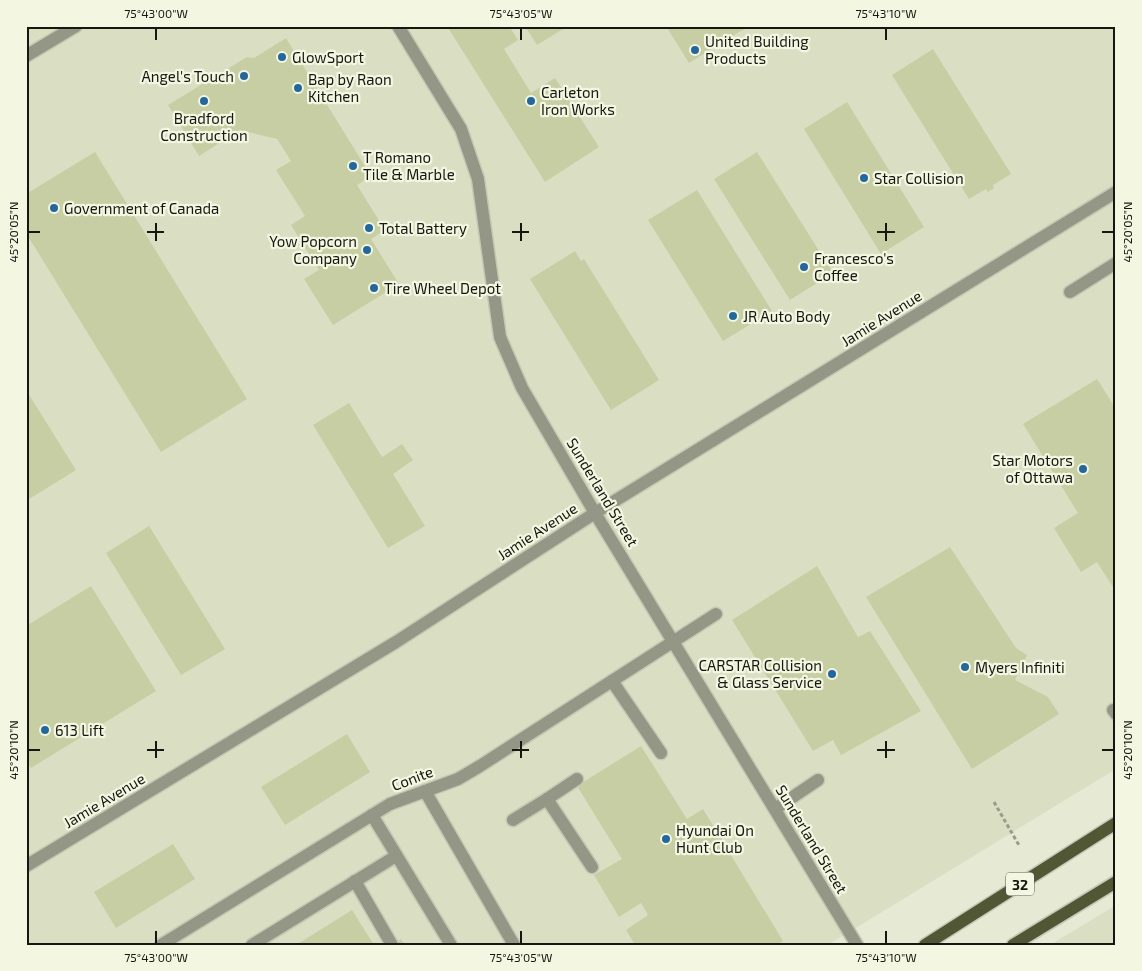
<svg xmlns="http://www.w3.org/2000/svg" width="1142" height="971" font-family="'Exo 2',sans-serif">
<rect width="100%" height="100%" fill="#e6ead5"/>
<!-- built -->
<g fill="#dadfc3">
<polygon points="26,26 1116,26 1116,769 828,945 26,945"/>
<polygon points="1116,905 1116,945 1050,945"/>
</g>
<!-- building -->
<g fill="#c7cea3">
<polygon points="447,26 515,26 511,29 518,40 504,49 531,93 555,78 599,147 545,182"/>
<polygon points="525,26 561,26 563,29 537,45"/>
<polygon points="666,26 749,26 689,63"/>
<polygon points="286,38 371,176 357,185 385,230 371,239 399,284 333,325 304,279 319,270 291,225 305,216 276,170 291,161 277,139 240,130 199,156 168,105 247,57 254,58"/>
<polygon points="933,49 1011,174 993,185 994,188 988,192 986,189 969,199 892,75"/>
<polygon points="847,102 924,227 881,254 804,129"/>
<polygon points="95,152 247,399 161,452 26,233 26,194"/>
<polygon points="757,152 833,273 790,300 714,179"/>
<polygon points="697,190 772,311 723,341 648,220"/>
<polygon points="575,251 581,261 584,259 659,380 611,410 530,279"/>
<polygon points="1097,379 1116,409 1116,592 1097,562 1081,572 1054,528 1078,513 1023,424"/>
<polygon points="26,390 76,470 26,501"/>
<polygon points="349,403 382,457 402,444 413,460 393,474 425,526 388,548 313,425"/>
<polygon points="149,526 225,649 181,675 106,553"/>
<polygon points="950,547 1016,648 1027,655 1015,680 1048,697 1059,714 972,769 866,597"/>
<polygon points="817,566 858,637 870,631 921,711 841,755 833,740 813,751 732,620"/>
<polygon points="91,586 156,691 31,768 26,760 26,626"/>
<polygon points="347,734 370,772 285,825 261,787"/>
<polygon points="641,746 687,819 703,809 783,941 776,945 635,945 626,930 648,915 641,903 619,917 594,875 622,859 577,786"/>
<polygon points="173,844 195,879 116,928 94,892"/>
<polygon points="352,910 374,945 296,945"/>
<polygon points="401,939 405,945 393,945"/>
</g>
<g fill="none" stroke-linecap="round" stroke-linejoin="round">
<!-- service casing -->
<g stroke="#c5c8b5" stroke-width="15">
<g id="service">
<polyline points="1070,292 1116,263"/>
<polyline points="612,681 661,753"/>
<polyline points="1113,710 1116,714"/>
<polyline points="425,791 514,945"/>
<polyline points="547,799 577,779"/>
<polyline points="775,809 818,780"/>
<polyline points="372,815 451,945"/>
<polyline points="513,820 547,799 592,867"/>
<polyline points="355,881 392,945"/>
<polyline points="161,945 390,804 458,779 480,766 716,614"/>
<polyline points="252,945 396,856"/>
</g>
</g>
<!-- minor casing -->
<g stroke="#c5c8b5" stroke-width="15">
<g id="minor">
<polyline points="26,56 76,26"/>
<polyline points="26,866 396,642 595,513 1116,192"/>
</g>
</g>
<!-- tertiary casing -->
<g stroke="#c5c8b5" stroke-width="15">
<polyline id="tertiary" points="398,26 461,129 478,179 500,337 522,388 595,513 857,945"/>
</g>
<!-- primary casing -->
<g stroke="#c5c8b5" stroke-width="15">
<g id="primary">
<polyline points="925,945 1116,823"/>
<polyline points="1013,945 1116,882"/>
</g>
</g>
<!-- path -->
<polyline stroke="#999c8c" stroke-width="3" stroke-dasharray="4 2.5" stroke-linecap="butt" points="994,802 1020,847"/>
<!-- service -->
<use href="#service" stroke="#949785" stroke-width="12"/>
<!-- minor -->
<use href="#minor" stroke="#949785" stroke-width="12"/>
<!-- tertiary -->
<use href="#tertiary" stroke="#949785" stroke-width="12"/>
<!-- primary -->
<use href="#primary" stroke="#515635" stroke-width="12"/>
</g>
<!-- ticks -->
<path fill="none" stroke="#161710" stroke-width="2" d="M156,28V40M521,28V40M886,28V40M156,223V241M521,223V241M886,223V241M28,232H40M147,232H164M512,232H529M877,232H895M1102,232H1114M156,741V758M521,741V758M886,741V758M28,750H40M147,750H164M512,750H529M877,750H895M1102,750H1114M156,931V944M521,931V944M886,931V944"/>
<!-- markers -->
<g fill="#24679c" stroke="#f3f7e2" stroke-width="2">
<circle cx="695" cy="50" r="5"/>
<circle cx="282" cy="57" r="5"/>
<circle cx="244" cy="76" r="5"/>
<circle cx="298" cy="88" r="5"/>
<circle cx="204" cy="101" r="5"/>
<circle cx="531" cy="101" r="5"/>
<circle cx="353" cy="166" r="5"/>
<circle cx="864" cy="178" r="5"/>
<circle cx="54" cy="208" r="5"/>
<circle cx="369" cy="228" r="5"/>
<circle cx="367" cy="250" r="5"/>
<circle cx="804" cy="267" r="5"/>
<circle cx="374" cy="288" r="5"/>
<circle cx="733" cy="316" r="5"/>
<circle cx="1083" cy="469" r="5"/>
<circle cx="965" cy="667" r="5"/>
<circle cx="832" cy="674" r="5"/>
<circle cx="45" cy="730" r="5"/>
<circle cx="666" cy="839" r="5"/>
</g>
<g text-anchor="middle" dominant-baseline="central" stroke-width="4.5" stroke-linejoin="round" paint-order="stroke">
<!-- shield labels -->
<rect fill="#f3f7e2" stroke="#585a4f" stroke-width="1" x="1006" y="872.5" width="28" height="23" rx="4"/>
<g font-size="14" font-weight="bold" fill="#161710">
<text x="1020" y="884">32</text>
</g>
<!-- poi labels -->
<g font-size="15" fill="#161710" stroke="#f3f7e2" text-anchor="start">
<text x="705" y="41">United Building<tspan x="705" dy="17">Products</tspan></text>
<text x="292" y="57">GlowSport</text>
<text x="234" y="76" text-anchor="end">Angel's Touch</text>
<text x="308" y="79">Bap by Raon<tspan x="308" dy="17">Kitchen</tspan></text>
<text x="541" y="92">Carleton<tspan x="541" dy="17">Iron Works</tspan></text>
<text x="204" y="118" text-anchor="middle">Bradford<tspan x="204" dy="17">Construction</tspan></text>
<text x="363" y="157">T Romano<tspan x="363" dy="17">Tile &amp; Marble</tspan></text>
<text x="874" y="178">Star Collision</text>
<text x="64" y="208">Government of Canada</text>
<text x="379" y="228">Total Battery</text>
<text x="357" y="241" text-anchor="end">Yow Popcorn<tspan x="357" dy="17">Company</tspan></text>
<text x="814" y="258">Francesco's<tspan x="814" dy="17">Coffee</tspan></text>
<text x="384" y="288">Tire Wheel Depot</text>
<text x="743" y="316">JR Auto Body</text>
<text x="1073" y="460" text-anchor="end">Star Motors<tspan x="1073" dy="17">of Ottawa</tspan></text>
<text x="822" y="665" text-anchor="end">CARSTAR Collision<tspan x="822" dy="17">&amp; Glass Service</tspan></text>
<text x="975" y="667">Myers Infiniti</text>
<text x="55" y="730">613 Lift</text>
<text x="676" y="830">Hyundai On<tspan x="676" dy="17">Hunt Club</tspan></text>
</g>
<!-- street labels -->
<g font-size="15" fill="#161710" stroke="#f3f7e2">
<text transform="translate(881 318) rotate(-32)">Jamie Avenue</text>
<text transform="translate(603 492) rotate(59)">Sunderland Street</text>
<text transform="translate(537 531) rotate(-33)">Jamie Avenue</text>
<text transform="translate(412 778) rotate(-21)">Conite</text>
<text transform="translate(104 800) rotate(-31)">Jamie Avenue</text>
<text transform="translate(812 839) rotate(59)">Sunderland Street</text>
</g>
</g>
<!-- border -->
<rect width="1142" height="971" fill="none" stroke="#f3f7e2" stroke-width="55"/>
<rect x="28" y="28" width="1086" height="916" fill="none" stroke="#161710" stroke-width="2"/>
<g font-size="12" text-anchor="middle" fill="#161710">
<text x="156" y="18">75°43'00"W</text>
<text x="521" y="18">75°43'05"W</text>
<text x="886" y="18">75°43'10"W</text>
<text transform="translate(1128 232) rotate(-90)" y="4">45°20'05"N</text>
<text transform="translate(14 232) rotate(-90)" y="4">45°20'05"N</text>
<text transform="translate(1128 750) rotate(-90)" y="4">45°20'10"N</text>
<text transform="translate(14 750) rotate(-90)" y="4">45°20'10"N</text>
<text x="156" y="962">75°43'00"W</text>
<text x="521" y="962">75°43'05"W</text>
<text x="886" y="962">75°43'10"W</text>
</g>
</svg>
